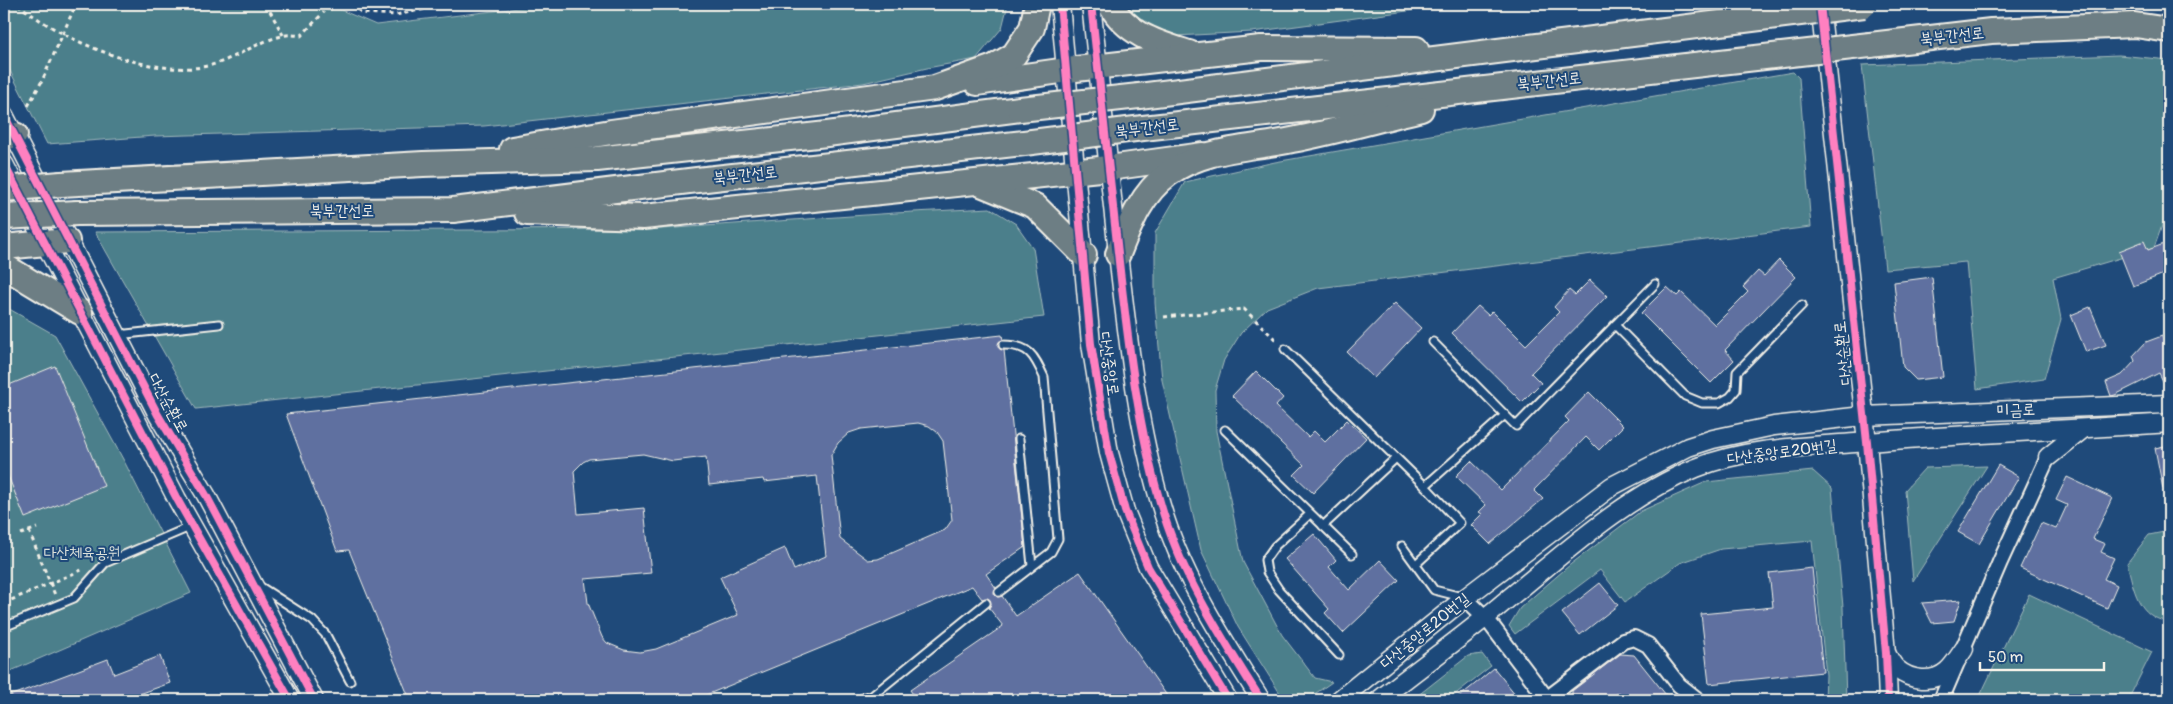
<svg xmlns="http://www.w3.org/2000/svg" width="2173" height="704" font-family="Pangolin,'Poor Story',sans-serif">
<rect width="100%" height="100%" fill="#1f4a7a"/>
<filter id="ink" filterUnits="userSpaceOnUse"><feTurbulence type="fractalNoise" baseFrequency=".02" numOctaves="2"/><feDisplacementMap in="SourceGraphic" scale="10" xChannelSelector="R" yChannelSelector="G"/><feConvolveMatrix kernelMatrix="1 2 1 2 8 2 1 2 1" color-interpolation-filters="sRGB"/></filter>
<g filter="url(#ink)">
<!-- green -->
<g fill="#4c7f8b" stroke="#a0b8ba">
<polygon points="4,4 327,4 376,25 552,4 1008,4 1002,28 976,59 927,68 863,83 484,126 155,136 47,144 4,59"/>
<polygon points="1128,4 1459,4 1252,32 1175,36 1142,26"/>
<polygon points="2119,55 2169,60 2169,206 2154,248 2053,278 2061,319 2044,379 1977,389 1966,262 1885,269 1862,65"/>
<polygon points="1793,72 1799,78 1811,227 1318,288 1267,308 1241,333 1224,360 1215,390 1216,431 1243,562 1282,635 1315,678 1332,682 1306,700 1283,698 1238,627 1201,550 1162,380 1155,303 1155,233 1185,182 1275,162"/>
<polygon points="990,208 1016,224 1033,248 1044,317 196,409 95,232 661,229 895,213"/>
<polygon points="4,306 55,335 124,461 191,593 4,674"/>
<polygon points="1987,466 1913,581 1905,490 1925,468"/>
<polygon points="1813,471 1832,488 1843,607 1846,700 1825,700 1826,675 1812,541 1721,549 1680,563 1625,602 1600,570 1515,634 1509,626 1520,608 1571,564 1641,511 1706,482"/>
<path d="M2169,531V622C2137,617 2134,589 2127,563L2149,535Z"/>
<polygon points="2029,594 2152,652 2128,700 1978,700"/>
<polygon points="1482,654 1491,666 1448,700 1412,700 1468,656"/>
</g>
<!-- building -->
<g fill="#5e70a0" stroke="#f4f1e8" fill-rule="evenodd">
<polygon points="2144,241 2148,250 2169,242 2169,272 2133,286 2119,251"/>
<polygon points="1779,260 1796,277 1725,350 1734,360 1711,383 1641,313 1667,287 1677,296 1681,292 1715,325 1748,292 1743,287 1758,271 1764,276"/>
<polygon points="1932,277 1943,377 1916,380 1903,367 1894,282"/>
<polygon points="1590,280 1607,296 1531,373 1541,383 1522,402 1452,333 1478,306 1488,315 1492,311 1526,345 1559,312 1554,307 1569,290 1575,295"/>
<polygon points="1395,303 1421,328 1374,378 1347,352"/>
<polygon points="2090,307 2106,345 2086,352 2071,315"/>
<path d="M1002,335L1003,340L998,345L1000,349L1004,350L1025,547L986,574L996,588L995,595L997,597L1002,596L1016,616L1080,572L1170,700H917L910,690L1003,626L989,608L991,604L990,600L987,598L982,599L972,586L694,700H410L349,550L337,551L286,414ZM918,423L929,426L937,432L943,441L952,520L945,530L878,559L868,560L840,539L831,455L838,443L849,433L861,429ZM643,454L673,461L706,457L709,485L763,479L764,482L817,476L826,556L794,570L785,548L720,577L738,615L656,649L640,652L624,650L607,643L602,637L588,603L585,579L651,573L644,508L578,514L574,471L583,462L589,459Z"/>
<polygon points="2162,336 2169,353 2169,393 2159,373 2115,395 2111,396 2106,382 2122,375 2135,361 2133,356 2146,342"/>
<polygon points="55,366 104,486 25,518 4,466 4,387"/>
<polygon points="1256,371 1283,398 1276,406 1308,437 1314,431 1325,442 1347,420 1366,438 1313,493 1294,475 1304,465 1232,396"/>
<polygon points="1589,392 1623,426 1599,450 1586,437 1534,490 1543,499 1490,544 1471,525 1482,514 1479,512 1486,505 1456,476 1471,461 1501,490 1569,421 1565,417"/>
<polygon points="2169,445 2169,488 2163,489 2155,448"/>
<polygon points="1998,465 2019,477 1979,544 1958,532"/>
<polygon points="2067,477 2112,498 2093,539 2105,544 2101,552 2114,558 2104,579 2117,585 2107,608 2020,568 2041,523 2056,529 2067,505 2056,500"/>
<polygon points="1314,534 1336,560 1329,567 1349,590 1380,560 1399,580 1343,633 1325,613 1329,609 1285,559"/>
<polygon points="1812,568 1823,672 1709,684 1701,614 1773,607 1769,573"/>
<polygon points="1600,583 1618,605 1580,635 1562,613"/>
<polygon points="1961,600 1954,621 1932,623 1922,603"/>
<polygon points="1620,654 1634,655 1670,700 1626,700 1619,692 1608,700 1572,700 1572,691"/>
<polygon points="160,656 170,683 123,700 4,700 4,698 108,659 114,674"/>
<polygon points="1494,668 1520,700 1455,700 1475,684"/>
</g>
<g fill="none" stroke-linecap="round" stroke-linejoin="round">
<!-- service casing -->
<g stroke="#f4f1e8" stroke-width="11">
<g id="service">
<polyline points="329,5 330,4"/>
<polyline points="1615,325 1685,396 1702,403 1719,403 1730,397 1736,390 1737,372 1802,305"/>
<polyline points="117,335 219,324"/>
<polyline points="1433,342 1516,426 1655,284"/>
<polyline points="1285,349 1425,486 1505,415"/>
<polyline points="1225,430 1352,554"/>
<polyline points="1019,439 1032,566"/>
<polyline points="1310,514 1275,546 1265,560 1267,572 1279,590 1339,655"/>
<polyline points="1323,526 1396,458"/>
<polyline points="1402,546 1434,590 1462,597"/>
<polyline points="1416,564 1460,523 1425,486"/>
<polyline points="259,586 312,620 326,635 350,681"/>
<path d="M999,592L1051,552L1058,539L1044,377C1034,355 1029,345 1003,345"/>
<polyline points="4,627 74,598 105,563 192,526"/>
<polyline points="867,700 986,603"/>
</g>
</g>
<!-- minor casing -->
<g stroke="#f4f1e8" stroke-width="18">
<g id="minor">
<polyline points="1465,598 1486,618 1548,700"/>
<polyline points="866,700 867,700"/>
<polyline points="1545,700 1623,641 1634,638 1648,645 1679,685 1698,700"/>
<polyline points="1941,700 2000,562 2048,457"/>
</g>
</g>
<!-- tertiary casing -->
<g stroke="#f4f1e8" stroke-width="21">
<g id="tertiary">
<polyline points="1060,4 1091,344 1109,453 1125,511 1148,567 1228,700"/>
<path d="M1091,4C1100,93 1110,182 1120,271C1129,348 1138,427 1160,502C1180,574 1222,638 1261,700"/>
<polyline points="1820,4 1867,442 1886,653 1888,700"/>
<polyline points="4,115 158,415 206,495 314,700"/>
<polyline points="4,164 177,499 290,700"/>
<polyline points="2048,457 2083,429"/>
<path d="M1886,653C1889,658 1892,665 1897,669C1911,681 1933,683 1947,671C1954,665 1959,656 1964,649"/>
<polyline points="1339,700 1465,598 1612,486 1688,447 1713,439 1774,426 1863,416 2169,404"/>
<path d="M1379,700C1420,667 1463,637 1503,603C1564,554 1622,498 1696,468C1746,448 1801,447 1855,443C1959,434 2064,430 2169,423"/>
</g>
</g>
<!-- trunk casing -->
<g stroke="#f4f1e8" stroke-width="28">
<g id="trunk">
<path d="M1110,4C1127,35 1158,43 1189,53"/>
<polyline points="1870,45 1991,31 2135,25 2169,30"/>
<polyline points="977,83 1067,70 1261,48 1416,49"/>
<polyline points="1139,96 1776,16"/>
<polyline points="1143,128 1782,55"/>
<polyline points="4,138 15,135"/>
<polyline points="512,149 611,132 935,88 994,67 1014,55 1032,28 1037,4"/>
<polyline points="61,184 423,164 597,159 827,134 1020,109"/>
<polyline points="981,184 1035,206 1084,255"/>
<polyline points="77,213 453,210 697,180 1024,143"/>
<polyline points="527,213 643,217 1109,168 1203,155"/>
<polyline points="4,247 67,241"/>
<path d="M1118,254C1130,224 1141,194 1168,174C1204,148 1249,149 1292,140C1335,132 1378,119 1421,109"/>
<polyline points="4,266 80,312"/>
</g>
</g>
<!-- path -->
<g stroke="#f4f1e8" stroke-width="3" stroke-dasharray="4 4" stroke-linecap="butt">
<path d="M18,4C62,41 157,82 215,64C238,57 259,41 282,36C288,34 295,35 301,36L324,12"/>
<polyline points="266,4 283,35"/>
<polyline points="352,4 362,13 396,15 449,4"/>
<polyline points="28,106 42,81 76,4"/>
<polyline points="1164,317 1244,309 1278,342"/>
<polyline points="29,531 55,595"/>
<polyline points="21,534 37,528"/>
<polyline points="4,603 84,569"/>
</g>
<!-- service -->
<use href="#service" stroke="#1f4a7a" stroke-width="7"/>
<!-- minor -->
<use href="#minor" stroke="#1f4a7a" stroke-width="14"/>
<!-- tertiary -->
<use href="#tertiary" stroke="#1f4a7a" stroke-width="18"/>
<!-- trunk -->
<use href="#trunk" stroke="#6d7e84" stroke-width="24"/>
<!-- trunk-bridge casing -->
<g stroke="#f4f1e8" stroke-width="28" stroke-linecap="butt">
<g id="trunk-bridge">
<polyline points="1776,16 1864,5"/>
<polyline points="1782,55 1870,45"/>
<polyline points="1020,109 1139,96"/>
<polyline points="1024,143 1143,128"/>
<polyline points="4,189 61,184"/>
<polyline points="4,217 77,213"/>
</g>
</g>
<!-- trunk-bridge -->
<use href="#trunk-bridge" stroke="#6d7e84" stroke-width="24"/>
<!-- cycleway casing -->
<g stroke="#1f4a7a" stroke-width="11">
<g id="cycleway">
<polyline points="1060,4 1091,344 1109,453 1125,511 1148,567 1228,700"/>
<path d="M1091,4C1100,93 1110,182 1120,271C1129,348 1138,427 1160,502C1180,574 1222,638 1261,700"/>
<polyline points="1820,4 1867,442 1886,653 1888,700"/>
<polyline points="4,115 158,415 206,495 314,700"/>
<polyline points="4,164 177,499 290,700"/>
</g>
</g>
<!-- cycleway -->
<use href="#cycleway" stroke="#ff80c0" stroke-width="8"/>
</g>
</g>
<g text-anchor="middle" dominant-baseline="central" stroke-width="4" stroke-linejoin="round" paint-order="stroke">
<!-- street labels -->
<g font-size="16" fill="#f4f1e8" stroke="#1f4a7a">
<text transform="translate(1952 36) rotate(-6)">북부간선로</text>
<text transform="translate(1549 81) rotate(-6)">북부간선로</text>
<text transform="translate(1147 128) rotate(-7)">북부간선로</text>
<text transform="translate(745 175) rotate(-6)">북부간선로</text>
<text x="342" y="211">북부간선로</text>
<text transform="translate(1843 353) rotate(-96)">다산순환로</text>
<text transform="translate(1109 364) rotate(82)">다산중앙로</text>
<text transform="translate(168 403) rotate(61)">다산순환로</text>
<text transform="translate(2016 410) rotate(-2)">미금로</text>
<text transform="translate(1782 452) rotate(-7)">다산중앙로20번길</text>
<text transform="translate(1425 631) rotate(-39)">다산중앙로20번길</text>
</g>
<!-- park labels -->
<g font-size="16" fill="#dbe0da" stroke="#1f4a7a">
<text x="82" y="553">다산체육공원</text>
</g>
</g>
<!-- margin -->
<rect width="2173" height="704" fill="none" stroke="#1f4a7a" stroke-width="20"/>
<rect x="10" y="10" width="2153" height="684" fill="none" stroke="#f4f1e8" stroke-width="2" filter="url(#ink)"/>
<!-- scale -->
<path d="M1980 662v8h124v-8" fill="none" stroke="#f4f1e8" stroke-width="2.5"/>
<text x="1988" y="662" font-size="15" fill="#f4f1e8" stroke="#1f4a7a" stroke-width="4" paint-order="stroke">50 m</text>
</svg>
